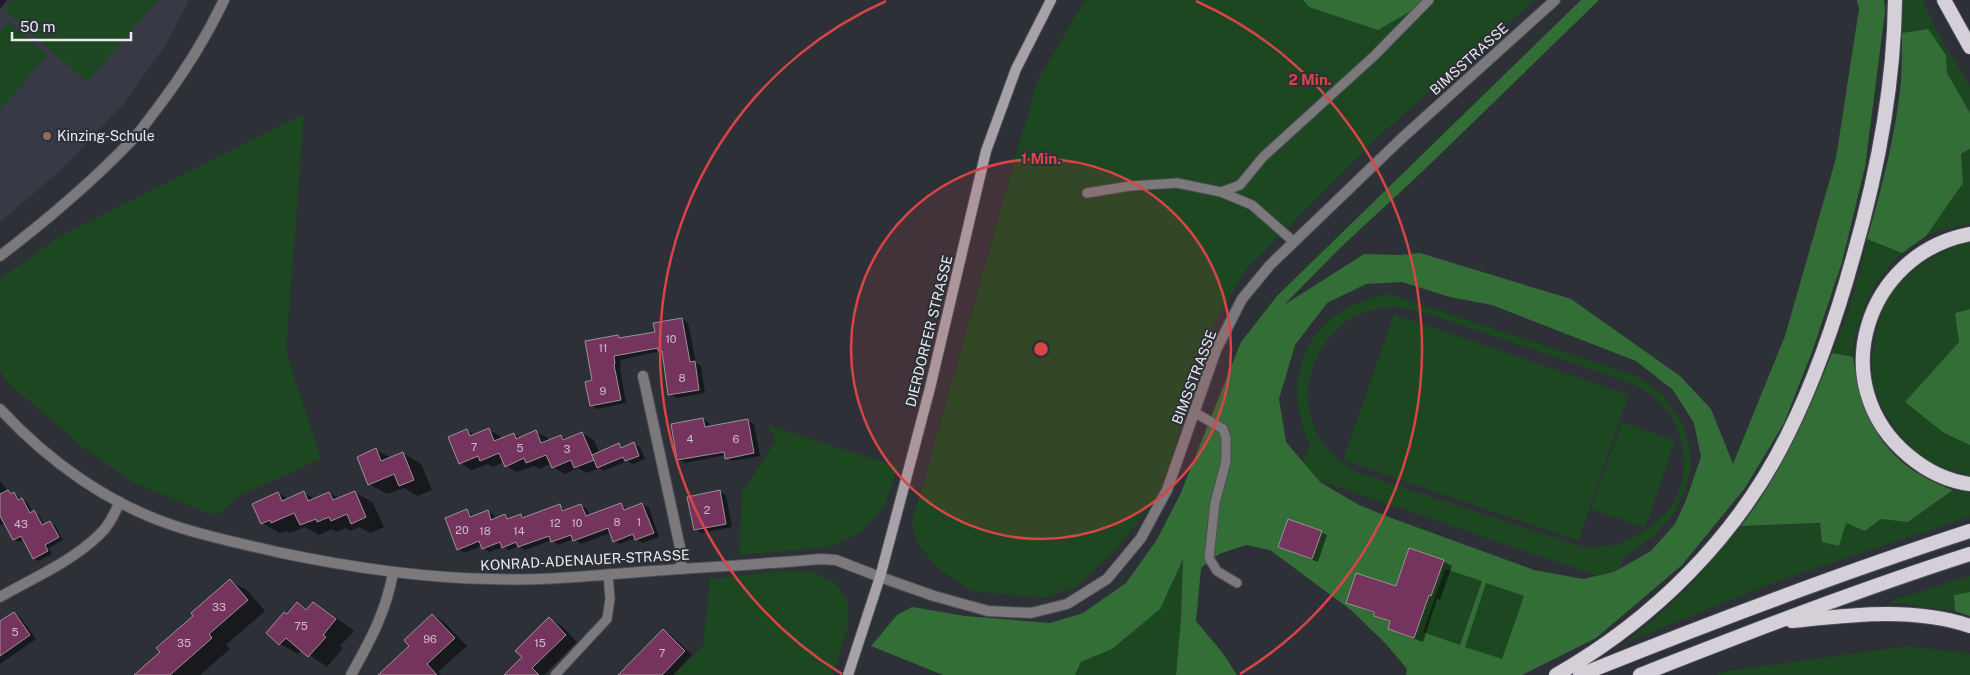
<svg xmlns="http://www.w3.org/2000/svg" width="1970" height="675" font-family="'Public Sans',sans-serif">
<rect width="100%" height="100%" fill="#2e3037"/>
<!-- built -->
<polygon fill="#373945" points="0,0 189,0 167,43 124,103 62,169 0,222"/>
<!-- green -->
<g fill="#1d4720" fill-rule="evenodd">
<polygon points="13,0 158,0 87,82 5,10"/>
<polygon points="1085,0 1303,0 1309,7 1430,0 1535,0 1380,135 1247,268 1212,327 1161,492 1114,552 1076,587 1044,598 972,591 935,566 917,542 912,523 1037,82"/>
<polygon points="1902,0 1922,0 1938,33 1970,86 1970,113 1947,73 1946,55 1928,29 1902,33"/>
<polygon points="9,22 47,55 0,110 0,32"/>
<polygon points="304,114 286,352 321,459 241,495 215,516 132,482 85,449 6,381 0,370 0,279 57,238"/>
<polygon points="1970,149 1970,224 1941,230 1926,236 1963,183 1961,154"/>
<path d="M1867,239L1902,253C1872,281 1856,316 1853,357L1832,353C1848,316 1859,278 1867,239Z"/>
<path d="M1966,242H1970V309L1955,313L1959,342L1905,402L1944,433L1970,445V476C1961,473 1950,471 1941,467C1910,453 1878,414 1873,380C1871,367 1872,352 1875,339C1877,324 1882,308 1890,296C1910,269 1935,253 1966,242Z"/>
<path d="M1390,294L1638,377L1663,395L1683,425L1690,448L1691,468L1685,490L1675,512L1655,535L1623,558L1615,582L1298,473L1310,445C1277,373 1311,307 1390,294ZM1395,307L1420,311L1634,384C1645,391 1656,397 1664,407C1688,433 1691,483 1668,511C1658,522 1641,534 1628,540C1615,546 1600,547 1586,548L1356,472C1346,465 1335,458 1327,448C1290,405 1311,335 1362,313C1372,309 1384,308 1395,307Z"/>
<polygon points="1394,314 1629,395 1578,541 1343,460"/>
<polygon points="1622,422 1675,441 1645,528 1591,509"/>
<polygon points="768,425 898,467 883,509 861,532 830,547 739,555 742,493 776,441"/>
<polygon points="1953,490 1970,493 1970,517 1778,581 1624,643 1654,619 1686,590 1741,526 1846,523 1865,531 1881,519 1908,522"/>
<polygon points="1183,558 1181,618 1176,675 1075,675 1081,662 1112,649"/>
<polygon points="1445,569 1482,581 1460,645 1423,632"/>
<polygon points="782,571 812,572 834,582 847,599 849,623 833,675 674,675 703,646 710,579"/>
<polygon points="1970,576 1970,592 1954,595 1955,611 1887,602"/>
<polygon points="1486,583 1524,596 1502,660 1464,647"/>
<polygon points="1908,646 1970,654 1970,675 1716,675 1728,671"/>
</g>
<!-- forest -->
<g fill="#336e36" fill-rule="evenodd">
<polygon points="1303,0 1430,0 1378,30 1309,7"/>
<path d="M1581,0H1599L1425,169L1339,249L1284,305L1364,254L1400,255L1420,253L1571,299L1680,376L1711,409L1733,464L1785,336L1836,158L1859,9L1857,0H1884L1885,12L1865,167L1842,262L1812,352L1784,423L1745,488L1682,565L1596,638L1522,675H1406L1407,669L1386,644L1351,610L1270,550L1246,545L1219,554L1201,568L1196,621L1222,652L1237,675H1176L1181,618L1183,559L1160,609L1112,649L1081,662L1075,675H943L871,646L897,615L912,607L965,616L1050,623L1083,613L1126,583L1156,541L1180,495L1241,342L1277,296ZM1402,282L1450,297L1492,305L1636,361L1673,390L1694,423L1701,457L1686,500L1675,524L1651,551L1614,572L1583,579L1534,570L1394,519L1359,505L1320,482L1286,442L1279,399L1295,345L1327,303L1366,284ZM1288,519L1322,531L1312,559L1278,547ZM1409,548L1444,560L1397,584V583ZM1445,569L1482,581L1460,645L1423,632ZM1356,573L1384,582L1380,595L1414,637L1388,629L1390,621L1374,616V612L1346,603ZM1486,583L1524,596L1502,659L1465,647Z"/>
<path d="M1928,29L1946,55L1947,73L1970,113V149L1961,154L1963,183L1926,236L1902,253L1867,239C1882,187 1896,134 1901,80C1902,64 1902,49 1902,33Z"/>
<polygon points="1970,309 1970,445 1944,433 1905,402 1959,342 1955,313"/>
<path d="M1832,353L1853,357C1863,425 1887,466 1953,490L1908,522L1881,519L1865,531L1846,523L1839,546L1822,542L1820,523L1741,526C1782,472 1807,416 1832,353Z"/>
<polygon points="1970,592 1970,616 1955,611 1954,595"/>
</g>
<!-- shadow -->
<g fill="#0007">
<polygon points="0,0 7,0 0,9"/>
<polygon points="682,319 688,323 696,363 701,366 705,393 676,398 669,394 663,353 661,351 620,360 621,368 620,368 626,403 597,409 591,405 593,381 618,336 622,339 656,333"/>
<polygon points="703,419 709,423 710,428 748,421 754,424 760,456 732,461 726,458 726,455 685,463 678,459"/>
<polygon points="467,430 475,435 489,430 500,436 502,440 514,434 520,438 536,432 548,438 549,441 561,436 567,439 582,433 594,440 599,453 619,445 624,448 634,444 640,447 645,459 633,464 627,461 604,471 600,468 587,473 578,468 565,474 553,467 551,464 539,469 534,466 517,472 506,466 504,462 493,467 488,464 472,470 460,463"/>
<polygon points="376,450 391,458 403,453 421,464 432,490 418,496 404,488 387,494 369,484"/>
<polygon points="0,481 9,492 27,502 33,513 39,515 44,525 50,522 55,525 63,540 49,548 52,554 39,561 34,559 24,540 19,542 14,539 5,523 2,525 0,524"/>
<polygon points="355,492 373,503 384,527 370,533 359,527 350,531 346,528 336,532 332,529 319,535 305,527 290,533 286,531 280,533 262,523 278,493 288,499 304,493 315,499 329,493 340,499"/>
<polygon points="720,492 726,495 732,527 701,533 695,529"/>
<polygon points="642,504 649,508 659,537 642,543 636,538 620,544 614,541 611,533 581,544 574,539 558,545 552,540 525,550 519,546 509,550 503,547 489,552 482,546 464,553 458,549 467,511 474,517 488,512 494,515 495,519 505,516 511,519 521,515 526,518 559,506 566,511 581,505 587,509 590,516 621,505 628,510"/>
<polygon points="1321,532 1327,535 1318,562 1279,547"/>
<polygon points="1443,561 1452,566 1440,600 1437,599 1423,642 1398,633 1389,628 1391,623 1375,614 1348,602 1397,588"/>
<polygon points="230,581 248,591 265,611 226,645 230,649 200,675 135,675 161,653"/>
<polygon points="298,604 308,610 313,604 344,623 354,631 340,646 343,648 327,667 302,650 298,654 280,644 268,633"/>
<polygon points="14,613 20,617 36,639 0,664 0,623"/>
<polygon points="433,615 445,623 467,646 438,672 441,675 389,675"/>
<polygon points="549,619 562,626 577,642 544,675 506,675 523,657"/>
<polygon points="663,630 670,634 692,655 673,675 620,675"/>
</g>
<!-- building -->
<g fill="#75345d" stroke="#9c9298">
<polygon points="682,318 690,362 695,361 699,390 668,395 662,351 658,351 658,348 614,356 615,364 614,365 621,400 590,406 585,382 592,380 585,341 618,335 619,338 655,332 653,323"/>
<polygon points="703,418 705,427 748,419 754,453 725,459 724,452 677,460 671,424"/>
<polygon points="489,428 494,441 514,433 516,439 536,430 541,443 561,435 563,440 582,432 594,460 574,468 571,460 552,468 546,455 526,463 524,458 505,467 499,453 480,461 478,456 459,464 448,437 467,429 470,436"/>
<polygon points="634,442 639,456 625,461 623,457 597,468 592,455 619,443 621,448"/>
<polygon points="376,448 381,461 403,452 414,480 399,486 394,474 368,485 357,457"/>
<polygon points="8,490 11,494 14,492 18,500 22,498 30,513 34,510 42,525 50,521 59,537 45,545 48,551 33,559 21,536 13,540 0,516 0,494"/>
<polygon points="720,490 726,524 694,530 687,497"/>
<polygon points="304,491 308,501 329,492 333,500 355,491 366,517 351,524 347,514 331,521 329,517 317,522 316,519 300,525 294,513 271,523 270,520 261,524 252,504 278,492 282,501"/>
<polygon points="621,503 624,510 642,503 654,533 635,540 633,534 613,542 608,528 573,541 571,535 551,542 549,536 518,547 516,542 502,548 500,542 482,549 479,541 457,550 445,518 467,509 470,517 488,510 491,520 505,514 507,519 521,514 522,518 560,504 562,511 581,504 586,516"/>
<polygon points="1288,519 1322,531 1312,559 1278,547"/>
<polygon points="1409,548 1444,560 1431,596 1429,595 1414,638 1388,629 1390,621 1374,616 1374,612 1346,603 1356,573 1396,586"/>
<polygon points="230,579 248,600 209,634 212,638 170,675 134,675 160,652 156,648 193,616 191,613"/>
<polygon points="297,602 306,610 313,602 336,619 323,635 326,637 308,657 286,638 279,645 266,633 284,612 287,614"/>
<polygon points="14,612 30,635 0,656 0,621"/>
<polygon points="432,614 455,638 427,664 437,675 378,675 409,646 404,640"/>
<polygon points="549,617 566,635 532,668 539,675 504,675 522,657 515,651"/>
<polygon points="663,629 685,651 662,675 618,675"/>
</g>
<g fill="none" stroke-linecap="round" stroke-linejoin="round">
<!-- service casing -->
<g stroke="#4c4e55" stroke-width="11">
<g id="service">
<polyline points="1221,192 1240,185 1263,157 1374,56 1429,0"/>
<polyline points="1087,193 1130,186 1177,183 1221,192 1252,205 1294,242"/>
<polyline points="1194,412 1223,429 1226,438 1226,461 1215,503 1209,558 1217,571 1237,583"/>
<polyline points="555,675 607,619 610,599 608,574"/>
</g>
</g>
<!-- minor casing -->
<g stroke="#4c4e55" stroke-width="12">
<g id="minor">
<polyline points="643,376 681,552 681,569"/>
<polyline points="880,577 934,596 988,611 1031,613 1067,604 1107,579 1141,538 1167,490 1216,350 1242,299 1270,265 1401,139 1555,0"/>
<path d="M0,597C33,578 71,562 99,535C109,526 114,514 120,502"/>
<path d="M351,675C370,641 386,612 393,573"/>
</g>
</g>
<!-- tertiary casing -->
<g stroke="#4c4e55" stroke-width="12">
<g id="tertiary">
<path d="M0,256C47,220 91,183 132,140C141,131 148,120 156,110C182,76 205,40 224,0"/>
<path d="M0,409C48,461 108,504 175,526C208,537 243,544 277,552C348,567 419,578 492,579C545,581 599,575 652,571C709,567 765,564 821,559L836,560L880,577"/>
</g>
</g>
<!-- secondary casing -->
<g stroke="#4c4e55" stroke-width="12">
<polyline id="secondary" points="848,675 880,577 910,464 930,388 986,151 1016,69 1051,0"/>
</g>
<!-- trunk casing -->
<g stroke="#4c4e55" stroke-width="16">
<g id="trunk">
<polyline points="1944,0 1970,47"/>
<path d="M1970,234C1865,254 1823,385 1909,456C1927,471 1947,481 1970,484"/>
<path d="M1792,621C1852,615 1912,607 1970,626"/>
<path d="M1556,675C1653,620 1737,537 1787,436C1816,378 1837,316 1854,254C1878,170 1894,87 1895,0"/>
<path d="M1580,675C1709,623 1838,574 1970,531"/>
<path d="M1640,675C1749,632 1858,590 1970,554"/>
</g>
</g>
<!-- service -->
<use href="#service" stroke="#7b797c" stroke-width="9"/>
<!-- minor -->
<use href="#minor" stroke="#7b797c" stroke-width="10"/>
<!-- tertiary -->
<use href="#tertiary" stroke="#7b797c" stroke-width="10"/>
<!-- secondary -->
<use href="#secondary" stroke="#a6a2a7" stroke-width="10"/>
<!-- trunk -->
<use href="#trunk" stroke="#d5d0d8" stroke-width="14"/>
</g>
<!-- distance rings -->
<circle cx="1041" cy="349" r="190" fill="#d94546" fill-opacity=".12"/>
<g fill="none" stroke="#d94546" stroke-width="2.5">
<circle cx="1041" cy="349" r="190"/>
<path d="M842 674A381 381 0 0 1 886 1M1196 1A381 381 0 0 1 1240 674"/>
</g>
<!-- markers -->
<circle fill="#8d6e63" stroke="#2e3037" stroke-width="2" cx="47" cy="136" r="5"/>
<g text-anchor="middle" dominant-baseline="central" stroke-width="4" stroke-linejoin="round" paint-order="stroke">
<!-- number labels -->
<g font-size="11" fill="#cdbdcb">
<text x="671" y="339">10</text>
<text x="603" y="348">11</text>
<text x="682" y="378">8</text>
<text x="603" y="391">9</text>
<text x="690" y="439">4</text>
<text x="736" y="439">6</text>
<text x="474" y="447">7</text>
<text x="520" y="448">5</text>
<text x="567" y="449">3</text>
<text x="707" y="510">2</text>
<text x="617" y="522">8</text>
<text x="639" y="522">1</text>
<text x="555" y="523">12</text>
<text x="577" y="523">10</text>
<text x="21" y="524">43</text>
<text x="462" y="530">20</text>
<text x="485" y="531">18</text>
<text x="519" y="531">14</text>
<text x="219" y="607">33</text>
<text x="301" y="626">75</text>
<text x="15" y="632">5</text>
<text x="430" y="639">96</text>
<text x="184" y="643">35</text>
<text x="540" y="643">15</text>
<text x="662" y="653">7</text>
</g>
<!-- street labels -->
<g font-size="14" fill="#eaebf0" stroke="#2e3037">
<text transform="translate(1469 59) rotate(-42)">BIMSSTRASSE</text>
<text transform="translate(929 331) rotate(-76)">DIERDORFER STRASSE</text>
<text transform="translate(1194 377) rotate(-69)">BIMSSTRASSE</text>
<text transform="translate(585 560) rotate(-3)">KONRAD-ADENAUER-STRASSE</text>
</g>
<!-- poi labels -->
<g font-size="14" fill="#eaebf0" stroke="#2e3037" text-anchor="start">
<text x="57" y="136">Kinzing-Schule</text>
</g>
</g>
<circle cx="1041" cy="349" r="8" fill="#d94546" stroke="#2e3037" stroke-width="2.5"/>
<g font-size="15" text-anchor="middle" font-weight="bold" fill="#d94546" stroke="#2e3037" stroke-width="4" stroke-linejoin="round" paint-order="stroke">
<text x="1310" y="85">2 Min.</text>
<text x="1041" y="164">1 Min.</text>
</g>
<!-- scale -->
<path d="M12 32v8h119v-8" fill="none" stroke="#eaebf0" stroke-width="2.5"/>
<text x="20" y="32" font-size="15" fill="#eaebf0" stroke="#2e3037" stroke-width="4" paint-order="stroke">50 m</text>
</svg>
